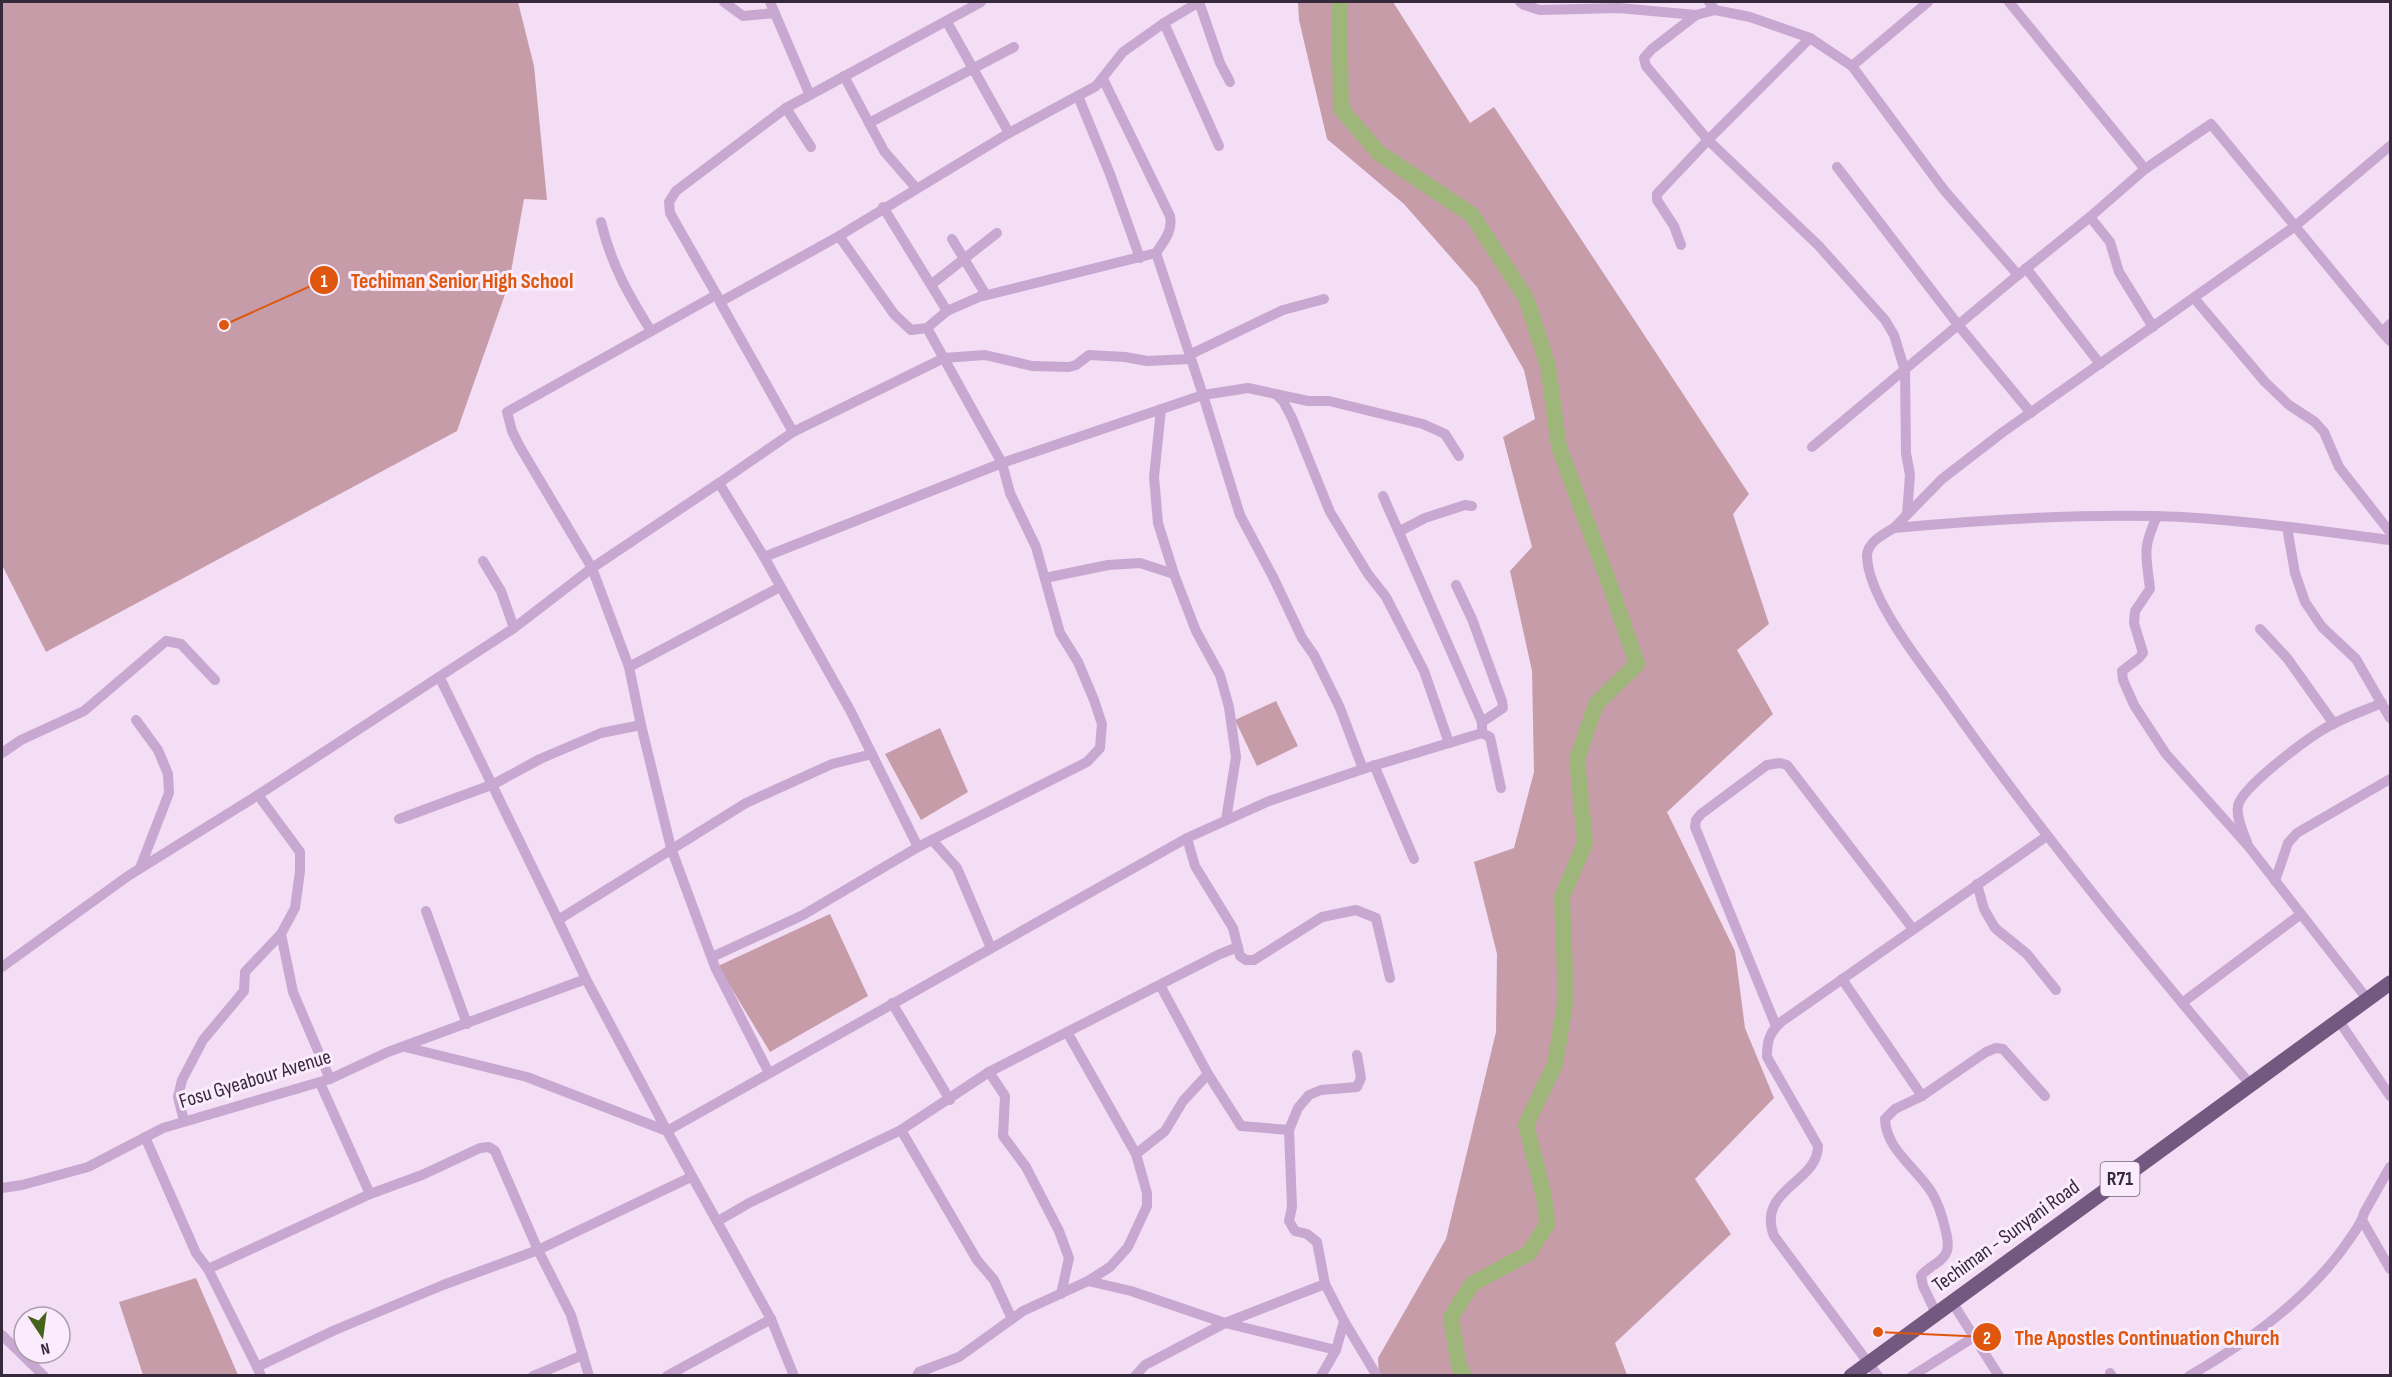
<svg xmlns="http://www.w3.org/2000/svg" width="2392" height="1377" font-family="'Sofia Sans Condensed',sans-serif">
<rect width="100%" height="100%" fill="#f3def5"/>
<!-- green -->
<g fill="#c79ca9">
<polygon points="2,2 518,2 534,66 547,200 524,199 509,283 457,431 46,652 2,565"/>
<polygon points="1298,2 1393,2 1470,123 1494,107 1749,494 1733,514 1769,624 1737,650 1773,714 1667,812 1735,951 1745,1028 1774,1098 1695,1179 1731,1234 1615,1343 1627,1375 1379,1375 1378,1358 1446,1239 1496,1032 1497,954 1474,862 1514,848 1534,772 1532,671 1510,571 1532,547 1503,437 1535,419 1524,370 1477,287 1404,204 1327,139 1299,20"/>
<polygon points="1276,701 1298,746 1257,766 1235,720"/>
<polygon points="940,728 968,792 921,820 885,754"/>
<polygon points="830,914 868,996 770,1052 718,966"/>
<polygon points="196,1278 238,1375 143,1375 119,1302"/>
</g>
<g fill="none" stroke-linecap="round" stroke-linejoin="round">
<!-- river -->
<polyline stroke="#9eb67a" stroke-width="16" points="1339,2 1341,109 1379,153 1472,215 1526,298 1548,366 1559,447 1611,588 1637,664 1596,704 1577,759 1585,843 1562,897 1566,998 1555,1064 1526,1125 1544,1196 1547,1224 1529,1253 1472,1284 1451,1317 1459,1366 1464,1376"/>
<!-- minor -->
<g stroke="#c8a8d0" stroke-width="10">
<polyline points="724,2 743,16 775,13"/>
<polyline points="770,2 809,93"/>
<polyline points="1199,2 1220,63 1230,82"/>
<polyline points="1520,2 1524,5 1540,10 1619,8 1696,15 1715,10"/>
<polyline points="1709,2 1715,10 1750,17 1810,38 1852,66 1928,2"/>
<polyline points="2009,2 2145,169 2211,124 2382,332"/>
<polyline points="1696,15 1652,49 1644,58 1646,66 1708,140 1819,246 1885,320 1894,335 1905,371 1906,453 1910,475 1907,515"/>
<polyline points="947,22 1009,133"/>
<polyline points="1164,23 1219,146"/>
<polyline points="1852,66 1944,190 2018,275 2090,217 2145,169"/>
<polyline points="844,76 884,151 916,188"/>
<polyline points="1078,96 1110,174 1140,258"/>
<polyline points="786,108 811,147"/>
<polyline points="869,123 1014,47"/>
<polyline points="1837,167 1959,326 2031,413"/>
<polyline points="883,207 947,311"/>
<polyline points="2090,217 2110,242 2119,272 2153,327"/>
<path d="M601,222C611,264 628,294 651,331"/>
<path d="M839,236L894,314L911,330L927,328L947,311L979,297L1156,253C1164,241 1173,231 1170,216L1103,79"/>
<polyline points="952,239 986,295"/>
<polyline points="1681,245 1674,226 1657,200 1657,194 1708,140 1810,38"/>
<polyline points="2026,268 2100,364"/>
<polyline points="932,284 997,233"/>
<polyline points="2194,298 2265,382 2289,405 2315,422 2324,432 2339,467 2390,532"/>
<polyline points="719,299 670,213 669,202 676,191 786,108 981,2"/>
<polyline points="2390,324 2382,332 2390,341"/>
<polyline points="1189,355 1283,310 1324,299"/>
<polyline points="1276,394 1283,401 1292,418 1330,512 1368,574 1386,597 1424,671 1449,743"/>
<polyline points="1161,409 1154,477 1158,523 1174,574 1196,631 1220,675 1229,707 1236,757 1226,820"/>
<polyline points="793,432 720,302 839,236 1009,133 1096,86 1123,52 1164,23 1199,2"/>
<polyline points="1812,447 2018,275"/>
<polyline points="719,483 793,432 944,358 985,355 1032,366 1069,367 1076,365 1089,355 1125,357 1147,361 1190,359"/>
<polyline points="1383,496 1482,722 1482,733"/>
<path d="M2157,516C2142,550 2146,553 2150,589L2135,611L2134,623L2143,653L2139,658L2122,671L2123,680L2134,705L2166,754L2249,847L2368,1000"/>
<polyline points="2287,527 2295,573 2305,602 2322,627 2356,659 2390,718"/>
<polyline points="1894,528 1942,479 2003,432 2294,227 2390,146"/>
<polyline points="1400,531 1425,518 1465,505 1472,506"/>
<polyline points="764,557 1002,463 1203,395 1156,253"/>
<polyline points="483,561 501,591 514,628"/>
<polyline points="1045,578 1108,565 1140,563 1174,574"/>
<polyline points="1456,585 1472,619 1502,701 1503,708 1482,722"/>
<polyline points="2260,629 2287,658 2334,724"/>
<polyline points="629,667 592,568 520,447 512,431 507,412 716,295"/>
<polyline points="440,678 558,920"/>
<polyline points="136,720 158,750 168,774 169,793 140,868"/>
<polyline points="2,753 21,740 84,711 166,641 181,644 215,680"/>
<polyline points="1374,765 1414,859"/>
<polyline points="1363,769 1340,708 1314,655 1302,638 1273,577 1240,515 1203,395 1248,388 1308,401 1329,401 1423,424 1445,434 1459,456"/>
<polyline points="258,795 300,852 300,871 295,908 281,934 293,992 330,1079"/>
<polyline points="399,819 494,784 540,759 601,733 641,725"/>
<polyline points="1187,838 1195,866 1233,928 1240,956 1246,960 1254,960 1322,917 1356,910 1376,918 1390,978"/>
<polyline points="932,840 957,868 991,948"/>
<path d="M2247,842C2243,832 2236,818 2238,806C2241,788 2302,743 2319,732C2338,719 2361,712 2382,703"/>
<polyline points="2275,881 2288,843 2297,833 2390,779"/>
<polyline points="1977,884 1984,909 1995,928 2027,954 2056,990"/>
<polyline points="426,911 467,1024"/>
<polyline points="712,957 803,915 918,847 1087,762 1100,748 1102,724 1094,700 1078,662 1060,633 1036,547 1010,493 1002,463 927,328"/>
<polyline points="2,967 128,876 258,795 514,628 592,568 719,483 764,557 850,710 918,847"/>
<polyline points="1842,979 1922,1096"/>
<polyline points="892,1003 950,1100"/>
<polyline points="2182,1003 2301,914"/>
<polyline points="2339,1021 2390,1096"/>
<polyline points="1776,1026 1695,827 1696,820 1701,814 1767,765 1780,763 1787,765 1913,929"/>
<polyline points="405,1047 527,1077 667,1131"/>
<polyline points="989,1072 1005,1096 1003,1136 1026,1167 1059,1231 1069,1258 1061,1294"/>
<polyline points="769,1073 715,967 671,848 641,725 629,667 780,587"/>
<polyline points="1208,1074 1241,1126 1289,1130"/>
<polyline points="320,1083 370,1194"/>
<path d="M2250,1084C2143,957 2038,830 1943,694C1919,661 1868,597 1867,556C1867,542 1884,534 1894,528C1981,520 2067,514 2154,516C2233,518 2312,530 2390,540"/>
<polyline points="184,1121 178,1097 182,1080 203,1040 244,991 245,972 281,934"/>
<polyline points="901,1130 977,1260 994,1280 1012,1319"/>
<polyline points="667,1131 586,979 558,920 746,803 832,764 872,754"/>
<polyline points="145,1137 196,1253 208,1269"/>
<polyline points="1136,1154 1165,1131 1183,1101 1208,1074 1160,985"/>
<polyline points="2,1188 22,1185 88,1167 163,1128 330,1079 388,1052 586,979"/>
<polyline points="2362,1220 2390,1269"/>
<polyline points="718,1221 749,1203 901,1130 989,1072 1220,954 1238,947"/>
<polyline points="1088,1281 1131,1291 1225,1323 1336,1350"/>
<polyline points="1952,1302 1999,1376"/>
<path d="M1936,1313L1923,1286L1921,1276C1928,1266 1943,1263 1947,1251C1949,1243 1947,1235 1945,1228C1942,1215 1938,1203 1932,1193C1917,1168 1886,1150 1885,1119L1895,1109L1922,1096L1986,1052L1996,1048L2003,1049L2045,1096"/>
<polyline points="1344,1321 1377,1376"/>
<polyline points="2,1335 44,1376"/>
<polyline points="257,1367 208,1269 370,1194 422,1175 480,1148 489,1147 495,1151 538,1250 571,1315 589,1376"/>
<polyline points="2110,1373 2112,1376"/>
<polyline points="261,1376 257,1367 335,1330 443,1285 538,1250 691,1177"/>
<polyline points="533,1376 583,1355"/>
<polyline points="667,1376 771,1319"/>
<polyline points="794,1376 771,1319 667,1131 1187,838 1269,801 1363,769 1482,733 1490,737 1501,788"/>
<polyline points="917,1376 919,1372 959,1357 1023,1311 1088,1281 1110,1267 1128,1247 1147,1206 1147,1193 1136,1154 1067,1032"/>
<polyline points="1135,1376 1145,1365 1225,1323 1325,1284"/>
<polyline points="1321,1376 1336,1350 1344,1321 1325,1284 1317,1242 1307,1234 1295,1231 1289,1221 1292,1207 1289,1130 1298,1108 1309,1095 1321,1090 1357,1087 1361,1078 1357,1055"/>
<path d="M1878,1376L1774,1236C1756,1189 1818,1183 1818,1146L1767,1057C1767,1041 1769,1033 1781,1022L2047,836"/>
<polyline points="1912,1376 1974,1337"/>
<path d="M2189,1376C2248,1342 2310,1298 2349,1240C2355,1231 2362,1223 2364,1213L2390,1167"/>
</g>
<!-- primary -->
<polyline stroke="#73597f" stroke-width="15" points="1851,1376 2390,983"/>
</g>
<g text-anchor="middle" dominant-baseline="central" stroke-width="6" stroke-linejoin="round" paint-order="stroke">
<!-- shield labels -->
<rect fill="#faecfc" stroke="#716476" stroke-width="1.5" x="2100.5" y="1162" width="39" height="34" rx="4.5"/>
<g font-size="20" font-weight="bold" fill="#36293c">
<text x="2120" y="1179">R71</text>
</g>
<!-- street labels -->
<g font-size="21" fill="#36293c" stroke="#faecfc">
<text transform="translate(255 1079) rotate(-17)">Fosu Gyeabour Avenue</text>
<text transform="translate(2006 1236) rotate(-36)">Techiman - Sunyani Road</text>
</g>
</g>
<!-- callouts -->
<path fill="none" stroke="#df570e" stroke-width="2" d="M224 325L324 280M1878 1332L1987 1337"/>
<g fill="#df570e" stroke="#faecfc" stroke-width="2">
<circle cx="224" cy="325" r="6"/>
<circle cx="1878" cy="1332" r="6"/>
<circle cx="324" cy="280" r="15"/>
<circle cx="1987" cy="1337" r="15"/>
</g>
<g font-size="18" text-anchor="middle" font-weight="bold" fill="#fff">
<text x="324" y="287">1</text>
<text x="1987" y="1344">2</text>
</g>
<g font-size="22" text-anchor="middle" font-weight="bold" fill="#df570e" stroke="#faecfc" stroke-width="6" stroke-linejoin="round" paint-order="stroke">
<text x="462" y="288">Techiman Senior High School</text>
<text x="2147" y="1345">The Apostles Continuation Church</text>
</g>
<!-- border -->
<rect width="2392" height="1377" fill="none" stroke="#36293c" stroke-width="6"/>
<!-- north arrow -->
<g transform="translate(42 1335) rotate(167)"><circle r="28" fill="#faecfc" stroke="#ac9eaf" stroke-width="1.5"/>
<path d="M0-4.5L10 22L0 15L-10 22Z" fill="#446319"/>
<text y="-9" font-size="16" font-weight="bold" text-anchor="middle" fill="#36293c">N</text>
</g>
</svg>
